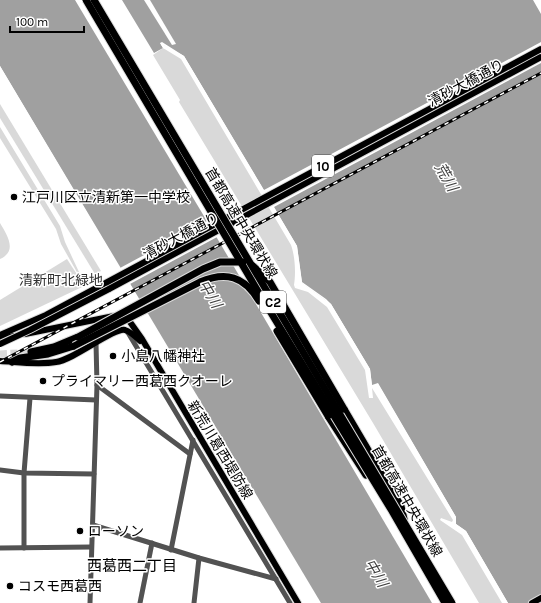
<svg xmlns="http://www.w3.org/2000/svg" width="541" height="603" font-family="Karla,'Noto Sans JP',sans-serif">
<rect width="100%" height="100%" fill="#fff"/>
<!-- green -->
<g fill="#d9d9d9">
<path d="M163,48L181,59L291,245C295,256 296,273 294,285L295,288L308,292L327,307L365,370L369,398H373L372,388L453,520L452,522L441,518L440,520L462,535L502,603H479L373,423L179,102L180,100L153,55Z"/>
<polygon points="0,104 101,271 95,274 0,118"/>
<polygon points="0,127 60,226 65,242 79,272 78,274 61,244 56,229 0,138"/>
<path d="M0,223C7,235 18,251 0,259Z"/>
<polygon points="67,259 78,276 82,287 0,326 0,300"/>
</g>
<!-- water -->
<g fill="#a0a0a0">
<polygon points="0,0 75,0 217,238 432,603 321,603 0,66"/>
<polygon points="122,0 533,0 541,14 541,603 508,603 466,531 456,524 456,517 378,384 372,386 370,369 331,304 302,283 297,246 184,56 160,43 163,48 154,53"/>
</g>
<!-- pier -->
<g fill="#fff">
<polygon points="144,0 150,0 176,44 172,45"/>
<polygon points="162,42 184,56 264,190 541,42 541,63 274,207 297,246 302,282 326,299 331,304 370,369 372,385 378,383 456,517 456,524 466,531 508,603 506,603 464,532 454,525 454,518 377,386 371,387 368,370 329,305 325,300 301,283 295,247 183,57 163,45 165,49 163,48 160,43"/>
<polygon points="0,66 120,268 209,220 219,236 130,284 138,298 136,299 0,70"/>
</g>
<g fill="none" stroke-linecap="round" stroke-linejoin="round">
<!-- highway-tunnel -->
<polyline stroke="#d9d9d9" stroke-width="7" stroke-dasharray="7 3.5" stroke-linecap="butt" points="0,354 31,352"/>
<!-- major casing -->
<g stroke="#dbdbdb" stroke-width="8">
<g id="major">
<polyline points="109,289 541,57"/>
<polyline points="125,317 130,322 142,339 298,603"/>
<polyline points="25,334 114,316"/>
<polyline points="0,335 46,315 541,49"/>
<polyline points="0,339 14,336"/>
<path d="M0,361C18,362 38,365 56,362C74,360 114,327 125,330C131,332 136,337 140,341"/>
<polyline points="532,603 541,598"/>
</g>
</g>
<!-- highway casing -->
<g stroke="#dbdbdb" stroke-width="9">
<g id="highway">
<polyline points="31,352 54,347 78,337"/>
<polyline points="12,362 20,358 48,354 74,346"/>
<polyline points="344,409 401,506 404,519"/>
<polyline points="328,416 366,475"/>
</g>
</g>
<!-- minor -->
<g stroke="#525252" stroke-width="5">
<polyline points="127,331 290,603"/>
<polyline points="97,385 190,454"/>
<polyline points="0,396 96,400"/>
<polyline points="0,470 24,473 94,474"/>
<polyline points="93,525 199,558 276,579"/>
<polyline points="0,548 91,547"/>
<polyline points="24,548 24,473 30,398"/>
<polyline points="171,550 193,440"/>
<polyline points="90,603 97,385 96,343"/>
<polyline points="140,603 152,543"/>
<polyline points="194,603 199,558"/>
</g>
<!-- major -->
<use href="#major" stroke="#000" stroke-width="6"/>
<!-- highway -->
<use href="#highway" stroke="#000" stroke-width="7"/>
<!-- rail casing -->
<g stroke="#000" stroke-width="3">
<polyline id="rail" points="0,362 541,73"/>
</g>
<!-- rail -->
<use href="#rail" stroke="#fff" stroke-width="1.5" stroke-dasharray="4.5" stroke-linecap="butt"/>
<!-- major-bridge casing -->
<g stroke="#dbdbdb" stroke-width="8" stroke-linecap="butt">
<polyline id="major-bridge" points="0,344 30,330 109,289"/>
</g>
<!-- highway-bridge casing -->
<g stroke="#dbdbdb" stroke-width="9" stroke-linecap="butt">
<g id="highway-bridge">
<polyline points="86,0 259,293 392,511 445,603"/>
<polyline points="94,0 452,603"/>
<polyline points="253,266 270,282 344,409"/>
<polyline points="277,331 328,416"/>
<polyline points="78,337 203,269 220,262 243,262"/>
<path d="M74,346L200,282C226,271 244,276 259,301"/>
</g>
</g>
<!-- major-bridge -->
<use href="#major-bridge" stroke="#000" stroke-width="6"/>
<!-- highway-bridge -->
<use href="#highway-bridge" stroke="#000" stroke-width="7"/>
</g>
<!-- markers -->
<g fill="#000" stroke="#fff" stroke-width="1.5">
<circle cx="14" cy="197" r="4"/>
<circle cx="113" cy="356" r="4"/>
<circle cx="43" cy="381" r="4"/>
<circle cx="80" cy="531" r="4"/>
<circle cx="10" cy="586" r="4"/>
</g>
<g text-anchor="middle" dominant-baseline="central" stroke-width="3" stroke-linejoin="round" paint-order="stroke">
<!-- shield labels -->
<g fill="#fff" stroke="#4c4c4c" stroke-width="1">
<rect x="312" y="155" width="22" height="22" rx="3"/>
<rect x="260" y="291" width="26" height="22" rx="3"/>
</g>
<g font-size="13" font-weight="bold" fill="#000">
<text x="323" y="166">10</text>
<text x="273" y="302">C2</text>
</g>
<!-- street labels -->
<g font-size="14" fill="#000" stroke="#fff">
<text transform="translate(466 83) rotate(-28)">清砂大橋通り</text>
<text transform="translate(241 223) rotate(59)">首都高速中央環状線</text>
<text transform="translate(181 236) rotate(-28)">清砂大橋通り</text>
<text transform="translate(220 450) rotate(59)">新荒川葛西堤防線</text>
<text transform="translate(407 501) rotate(60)">首都高速中央環状線</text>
</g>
<!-- poi labels -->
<g font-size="14" fill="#000" stroke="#fff" text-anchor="start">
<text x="22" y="197">江戸川区立清新第一中学校</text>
<text x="121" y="356">小島八幡神社</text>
<text x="51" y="381">プライマリー西葛西クオーレ</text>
<text x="88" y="531">ローソン</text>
<text x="18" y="586">コスモ西葛西</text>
</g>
<!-- park labels -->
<g font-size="14" fill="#303030" stroke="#fff">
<text x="61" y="280">清新町北緑地</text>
</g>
<!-- water labels -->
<g font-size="15" font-style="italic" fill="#414141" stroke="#fff">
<text transform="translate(446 177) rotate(60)">荒川</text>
<text transform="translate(210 294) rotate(59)">中川</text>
<text transform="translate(376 573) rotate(59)">中川</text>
</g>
<!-- neighbourhood labels -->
<g font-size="15" fill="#000" stroke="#fff">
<text x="132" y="566">西葛西二丁目</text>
</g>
</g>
<!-- scale -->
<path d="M10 26v6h74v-6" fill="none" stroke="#000000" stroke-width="2"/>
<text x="16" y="26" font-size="12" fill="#000000" stroke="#ffffff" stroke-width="3" paint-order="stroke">100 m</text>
</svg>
